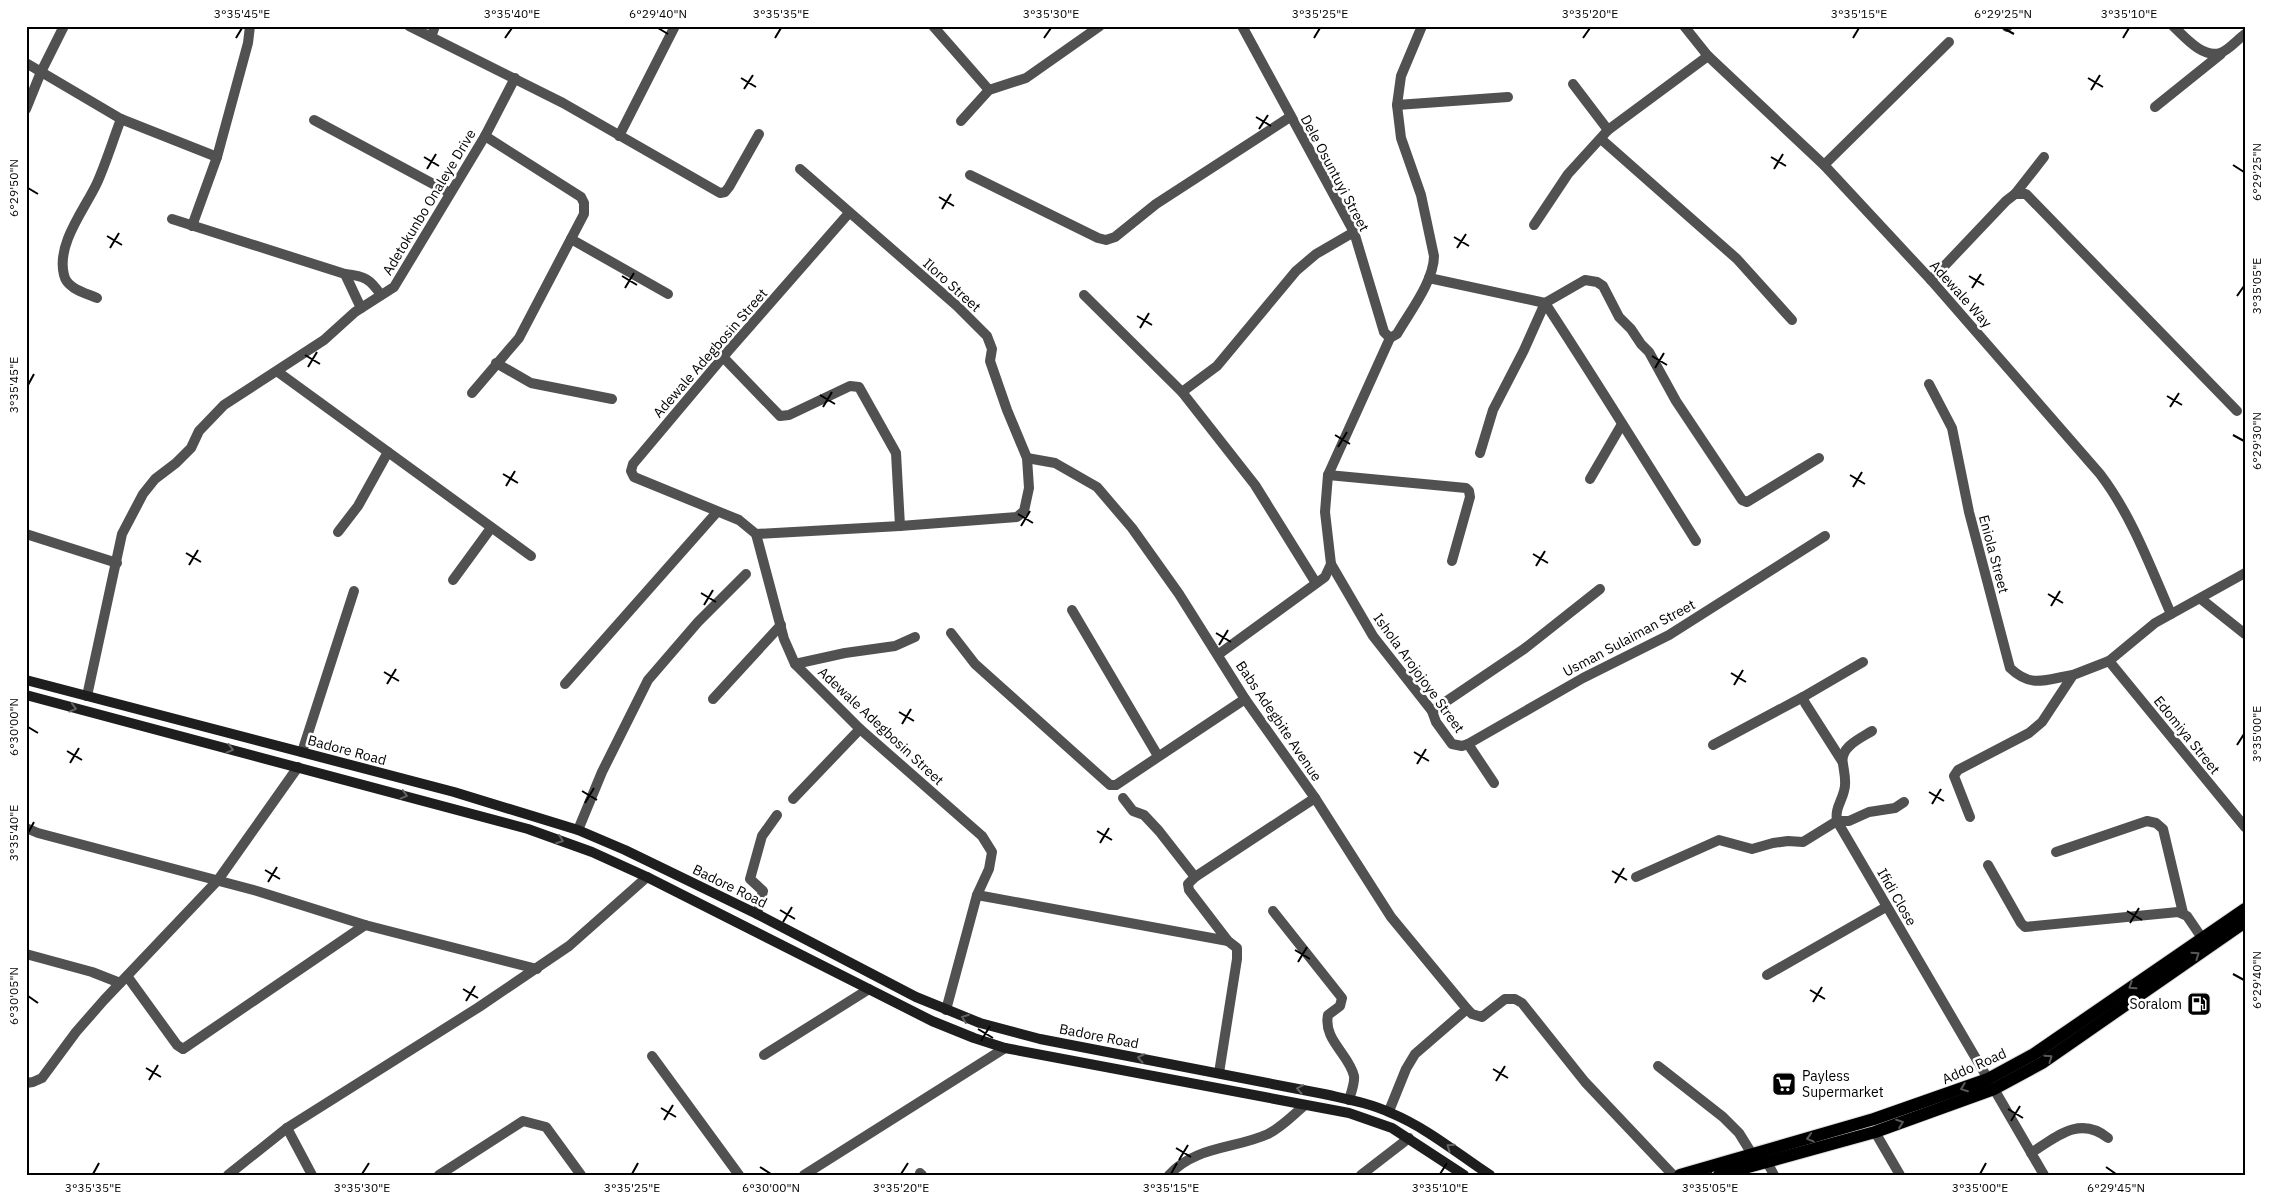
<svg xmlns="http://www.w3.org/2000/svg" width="2271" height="1201" font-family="'IBM Plex Sans',sans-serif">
<rect width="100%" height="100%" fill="#fff"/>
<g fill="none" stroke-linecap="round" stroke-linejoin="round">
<!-- primary casing -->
<g stroke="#dbdbdb" stroke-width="14">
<g id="primary">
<polyline points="1680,1175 1874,1119 1988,1079 2034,1054 2245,909"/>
<polyline points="1719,1175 1875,1132 1994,1089 2042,1063 2245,922"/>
</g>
</g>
<!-- minor -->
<g stroke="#515151" stroke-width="10">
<polyline points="409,26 563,103 720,193 725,192 729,187 759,134"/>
<polyline points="933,26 989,90"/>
<polyline points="1242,26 1354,232 1384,332 1390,338"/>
<path d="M1684,26L1708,56L1824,165L1931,280L2100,474C2132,516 2150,566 2171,614"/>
<path d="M2173,26C2185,37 2202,58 2220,53C2228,51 2238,39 2245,34"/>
<polyline points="2007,27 2008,26"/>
<polyline points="431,37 435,26"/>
<polyline points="26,63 121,119 217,157"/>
<polyline points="1573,84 1608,130"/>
<polyline points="1397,105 1508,97"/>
<polyline points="2155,107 2221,54"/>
<polyline points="26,109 41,72 64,26"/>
<polyline points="314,120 450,193"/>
<polyline points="961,121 989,90 1026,78 1100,26"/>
<polyline points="619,136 675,26"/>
<polyline points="1601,139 1737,259 1792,320"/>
<polyline points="1824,165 1949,42"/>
<polyline points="970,175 1098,238 1106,240 1115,237 1156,204 1290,117"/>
<polyline points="2015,194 2044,157"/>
<polyline points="849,213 723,357 633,464 631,471 634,477 739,520 756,534 784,639 795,664 860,729 982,836 992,852 989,869 977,895 946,1010"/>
<path d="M172,219L345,274C365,276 370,279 381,295"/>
<polyline points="1534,225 1568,174 1608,130 1708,56"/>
<polyline points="192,226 217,157 248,43 250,26"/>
<polyline points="571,239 668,294"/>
<polyline points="345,274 361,308"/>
<path d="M1429,278L1545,303C1597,382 1646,462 1696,541"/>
<polyline points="1931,280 2006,201 2015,194 2026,194 2237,411"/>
<polyline points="1084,295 1182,392 1255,485 1316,583"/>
<path d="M97,298C86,293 67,289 64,275C56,244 85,209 97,183C106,163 113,140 121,119"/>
<polyline points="723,357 780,416 789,415 850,386 859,387 896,453 900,526"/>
<polyline points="496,363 531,383 612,399"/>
<polyline points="278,372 531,556"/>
<path d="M1929,384L1952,428L1969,512L2010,668C2032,689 2046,679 2073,675"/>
<polyline points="1182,392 1217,366 1296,271 1316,254 1354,232"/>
<polyline points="472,393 519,338 584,214 584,203 581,197 485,136"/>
<polyline points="1480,453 1493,410 1524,350 1545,303 1585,280 1597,282 1603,286 1619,317 1631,329 1641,344 1649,352 1676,401 1742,500 1747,502 1819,458"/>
<polyline points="1027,458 1055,463 1097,487 1132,528 1179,594 1245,699 1315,798 1391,917 1467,1009"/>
<polyline points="1328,475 1466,488 1469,491 1470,497 1452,561"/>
<polyline points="1590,479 1622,424"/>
<polyline points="338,532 358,506 388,452"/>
<polyline points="26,534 117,563"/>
<polyline points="756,534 900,526 1017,517 1024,511 1029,488 1027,458 1007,410 990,361 992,349 987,336 957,306 800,169"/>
<polyline points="1331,564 1373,636 1432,711 1436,722 1452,744 1462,746 1468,744 1494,783"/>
<polyline points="453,580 491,528"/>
<polyline points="2201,599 2245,634"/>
<polyline points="1072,610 1158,756"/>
<polyline points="951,633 975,664 1110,785 1116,785 1245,699"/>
<path d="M1219,654L1325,577L1331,564L1325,512L1328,475L1390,338L1397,334C1409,313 1434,281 1434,256L1421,195L1401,138L1397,105L1401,76L1422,26"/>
<polyline points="2109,661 2245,827"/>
<polyline points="795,664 845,653 895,646 915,637"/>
<polyline points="565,684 717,512"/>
<polyline points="87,696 122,534 143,494 155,479 176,463 191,448 199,431 224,405 324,340 355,312 394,287 485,136 515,78"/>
<polyline points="713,699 781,625"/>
<polyline points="1432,711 1524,649 1600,589"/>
<path d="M1872,731C1861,738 1839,747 1843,764C1844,772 1847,782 1844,791C1841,803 1835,808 1837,821L1988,1079"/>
<polyline points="1468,744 1583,678 1669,635 1825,536"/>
<polyline points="1713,745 1803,697"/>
<polyline points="302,752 354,591"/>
<polyline points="1842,761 1805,703 1803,697 1863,662"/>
<polyline points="1123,798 1133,811 1144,815 1159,831 1195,877"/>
<polyline points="793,799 860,729"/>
<polyline points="1970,817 1954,776 1958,770 2029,733 2042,722 2073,675 2109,661 2155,623 2245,573"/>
<polyline points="26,828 38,833 257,891 365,925 537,969"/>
<polyline points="578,830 602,772 648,680 698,622 746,574"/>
<polyline points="2056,852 2147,821 2156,823 2163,829 2183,913"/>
<polyline points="1988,865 2021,923 2025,927 2178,912 2187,916 2202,938"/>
<polyline points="1636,877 1719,840 1752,849 1773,843 1788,841 1803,842 1837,821 1849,821 1869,812 1895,808 1904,802"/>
<polyline points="977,895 1228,941"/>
<path d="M1273,911L1342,998L1340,1006L1328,1015C1323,1040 1349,1054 1354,1076C1355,1083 1351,1093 1349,1100"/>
<polyline points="757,914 763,891 750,879 762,836 777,815"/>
<polyline points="26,954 92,972 120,983"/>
<polyline points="1767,975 1886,907"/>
<polyline points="127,976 177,1045 183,1049 365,925"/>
<polyline points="764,1055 869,989"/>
<polyline points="652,1056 739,1175"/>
<polyline points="1658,1066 1723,1117 1739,1133 1752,1154"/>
<polyline points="1219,1073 1237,959 1237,948 1228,941 1189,890 1188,884 1195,877 1315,798"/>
<polyline points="26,1083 33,1082 42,1078 76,1032 104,1000 218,880 298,767"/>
<polyline points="1994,1089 2044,1175"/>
<polyline points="1389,1111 1406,1069 1415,1054 1467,1009 1472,1014 1482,1017 1505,999 1515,999 1522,1003 1585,1082 1673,1175"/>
<polyline points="287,1128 312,1175"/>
<polyline points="1875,1132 1900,1175"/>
<path d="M2031,1153C2056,1137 2080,1115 2108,1138"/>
<polyline points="1767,1162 1774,1175"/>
<polyline points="920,1173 922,1175"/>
<polyline points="228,1175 287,1128 479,1007 569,946 647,877"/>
<polyline points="439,1175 523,1121 546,1127 581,1175"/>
<polyline points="804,1175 1005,1048"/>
<polyline points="1361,1175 1409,1138"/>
</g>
<!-- tertiary -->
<path stroke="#515151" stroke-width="10" d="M1169,1175C1195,1146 1235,1149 1268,1134C1282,1127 1293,1115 1305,1105"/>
<!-- secondary -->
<g stroke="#1e1e1e" stroke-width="10">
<path d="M26,680L454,792L578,830L625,850L757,914L916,997L980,1023L1040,1039L1324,1094C1346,1099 1370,1103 1391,1113C1427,1128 1458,1154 1490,1175"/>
<polyline points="26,695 528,829 592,852 647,877 932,1021 974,1038 1005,1048 1349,1113 1392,1128 1464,1175"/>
</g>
<!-- primary -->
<use href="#primary" stroke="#000" stroke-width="12"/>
</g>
<!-- one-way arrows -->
<defs><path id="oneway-chevron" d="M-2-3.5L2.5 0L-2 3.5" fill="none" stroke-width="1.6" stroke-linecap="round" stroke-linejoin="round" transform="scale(1.25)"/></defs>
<g stroke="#626262">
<use href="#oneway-chevron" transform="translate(73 708) rotate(15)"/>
<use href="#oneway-chevron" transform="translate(230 749) rotate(15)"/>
<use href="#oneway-chevron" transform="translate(404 795) rotate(15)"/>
<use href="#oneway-chevron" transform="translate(560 840) rotate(20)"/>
<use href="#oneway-chevron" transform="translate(965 1018) rotate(-160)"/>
<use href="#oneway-chevron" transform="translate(1141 1058) rotate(-169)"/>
<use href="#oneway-chevron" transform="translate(1300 1089) rotate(-169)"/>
<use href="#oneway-chevron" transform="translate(1450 1147) rotate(-145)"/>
</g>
<g stroke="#595959">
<use href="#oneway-chevron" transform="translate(2196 955) rotate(-34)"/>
<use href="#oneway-chevron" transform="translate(2132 986) rotate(147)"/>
<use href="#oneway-chevron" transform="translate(2049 1058) rotate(-35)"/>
<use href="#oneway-chevron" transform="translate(1964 1088) rotate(159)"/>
<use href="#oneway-chevron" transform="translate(1900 1123) rotate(-20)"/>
<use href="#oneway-chevron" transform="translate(1810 1138) rotate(164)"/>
</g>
<!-- ticks -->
<path fill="none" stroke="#000" stroke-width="2" d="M658,28L668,34M2003,28L2014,34M236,38L242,28M505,38L512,28M775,38L781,28M1044,38L1051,28M1314,38L1320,28M1583,38L1590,28M1853,38L1859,28M2123,38L2129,28M741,78L756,87M2088,78L2103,87M744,89L753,75M2091,90L2100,75M1256,117L1271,126M1259,129L1268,115M424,157L439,166M1771,157L1786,166M2233,165L2244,172M427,169L436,154M1774,169L1783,154M28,188L38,194M939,197L954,206M942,209L951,194M107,236L122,245M1454,237L1469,246M110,248L119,233M1457,248L1466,234M622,276L637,285M1969,276L1984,285M625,288L634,273M1972,288L1981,274M2237,296L2244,286M1137,316L1152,325M1140,328L1149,313M305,355L320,364M1652,356L1667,365M308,367L317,352M1655,368L1664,353M28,385L34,374M820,395L835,404M2167,396L2182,405M823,407L832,392M2170,407L2179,393M1335,435L1350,444M2233,435L2244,441M1338,447L1347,432M503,474L518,483M1850,475L1865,484M506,486L515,471M1853,487L1862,472M1018,514L1033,523M1021,526L1030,511M186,553L201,562M1533,554L1548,563M189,565L198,550M1536,566L1545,551M701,593L716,602M2048,594L2063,603M704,605L713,590M2051,606L2060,591M1216,633L1231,642M1219,645L1228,630M384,672L399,681M1731,673L1746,682M387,684L396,669M1734,685L1743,670M899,712L914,721M902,724L911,709M28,727L38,733M2237,745L2244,734M67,751L82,760M1414,752L1429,761M70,763L79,748M1417,764L1426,749M582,791L597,800M1929,792L1944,801M585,803L594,788M1932,804L1941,789M1097,831L1112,840M28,833L34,822M1100,843L1109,828M265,870L280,879M1612,871L1627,880M268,882L277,867M1615,883L1624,868M780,910L795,919M2127,911L2142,920M783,922L792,907M2130,923L2139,908M1295,950L1310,959M1298,962L1307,947M2233,974L2244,980M463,989L478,998M1810,990L1825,999M28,996L38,1003M466,1001L475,986M1813,1002L1822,987M978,1029L993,1038M981,1041L990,1026M146,1068L161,1077M1493,1069L1508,1078M149,1080L158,1065M1496,1081L1505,1066M661,1108L676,1117M2008,1109L2023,1118M664,1120L673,1105M2011,1121L2020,1106M1176,1148L1191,1157M1179,1160L1188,1145M760,1167L771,1174M2106,1167L2116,1174M93,1174L99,1163M362,1174L369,1163M632,1174L638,1163M901,1174L908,1163M1171,1174L1177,1163M1440,1174L1447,1163M1710,1174L1716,1163M1980,1174L1986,1163"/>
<!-- icons -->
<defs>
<g id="fuel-square" transform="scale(1.25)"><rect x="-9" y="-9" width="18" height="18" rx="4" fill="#000" stroke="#fff"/><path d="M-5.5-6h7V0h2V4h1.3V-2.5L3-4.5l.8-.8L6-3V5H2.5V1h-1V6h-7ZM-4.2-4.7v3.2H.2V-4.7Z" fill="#fff"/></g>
<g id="supermarket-square" transform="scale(1.25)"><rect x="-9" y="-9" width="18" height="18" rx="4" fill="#000" stroke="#fff"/><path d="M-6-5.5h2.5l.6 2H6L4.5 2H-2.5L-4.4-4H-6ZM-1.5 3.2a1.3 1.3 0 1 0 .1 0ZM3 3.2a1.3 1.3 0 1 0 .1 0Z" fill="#fff"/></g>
</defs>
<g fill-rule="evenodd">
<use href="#fuel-square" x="2199" y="1004"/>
<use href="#supermarket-square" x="1784" y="1084"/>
</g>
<g text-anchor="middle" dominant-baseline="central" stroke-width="5" stroke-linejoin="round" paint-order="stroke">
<!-- street labels -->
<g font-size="14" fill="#000" stroke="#fff">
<text transform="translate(1335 173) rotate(62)">Dele Osuntuyi Street</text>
<text transform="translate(429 202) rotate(-59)">Adetokunbo Onaleye Drive</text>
<text transform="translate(952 285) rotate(42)">Iloro Street</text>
<text transform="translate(1961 294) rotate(48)">Adewale Way</text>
<text transform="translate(710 353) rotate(-49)">Adewale Adegbosin Street</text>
<text transform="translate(1994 554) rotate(75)">Eniola Street</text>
<text transform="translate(1629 638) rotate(-28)">Usman Sulaiman Street</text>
<text transform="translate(1419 673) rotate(54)">Ishola Arojojoye Street</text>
<text transform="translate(1279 721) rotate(56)">Babs Adegbite Avenue</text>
<text transform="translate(881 726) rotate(43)">Adewale Adegbosin Street</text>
<text transform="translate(2187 735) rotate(51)">Edomiya Street</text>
<text transform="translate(347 750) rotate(15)">Badore Road</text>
<text transform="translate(730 886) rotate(26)">Badore Road</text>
<text transform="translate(1897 897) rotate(60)">Ifidi Close</text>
<text transform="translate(1099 1036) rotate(11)">Badore Road</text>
<text transform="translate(1974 1066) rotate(-24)">Addo Road</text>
</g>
<!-- poi labels -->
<g font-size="14" fill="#000" stroke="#fff" text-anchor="end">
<text x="2182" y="1004">Soralom</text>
<text x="1802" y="1076" text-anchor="start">Payless<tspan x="1802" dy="16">Supermarket</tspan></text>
</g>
</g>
<!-- border -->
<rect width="2271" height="1201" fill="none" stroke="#ffffff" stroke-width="55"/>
<rect x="28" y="28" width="2216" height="1146" fill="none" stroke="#000" stroke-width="2"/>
<g font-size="12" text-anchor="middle" fill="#000">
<text x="242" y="18">3°35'45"E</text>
<text x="512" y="18">3°35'40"E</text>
<text x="658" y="18">6°29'40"N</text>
<text x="781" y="18">3°35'35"E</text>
<text x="1051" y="18">3°35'30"E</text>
<text x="1320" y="18">3°35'25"E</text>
<text x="1590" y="18">3°35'20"E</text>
<text x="1859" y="18">3°35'15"E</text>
<text x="2003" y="18">6°29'25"N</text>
<text x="2129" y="18">3°35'10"E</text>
<text transform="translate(2257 172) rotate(-90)" y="4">6°29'25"N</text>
<text transform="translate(14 188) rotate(-90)" y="4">6°29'50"N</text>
<text transform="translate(2257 286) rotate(-90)" y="4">3°35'05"E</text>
<text transform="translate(14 385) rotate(-90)" y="4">3°35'45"E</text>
<text transform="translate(2257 441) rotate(-90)" y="4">6°29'30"N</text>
<text transform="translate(14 727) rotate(-90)" y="4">6°30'00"N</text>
<text transform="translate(2257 734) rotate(-90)" y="4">3°35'00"E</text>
<text transform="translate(14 833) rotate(-90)" y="4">3°35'40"E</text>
<text transform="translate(2257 980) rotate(-90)" y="4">6°29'40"N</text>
<text transform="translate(14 996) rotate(-90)" y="4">6°30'05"N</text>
<text x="93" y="1192">3°35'35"E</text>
<text x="362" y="1192">3°35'30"E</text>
<text x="632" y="1192">3°35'25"E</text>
<text x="771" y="1192">6°30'00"N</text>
<text x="901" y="1192">3°35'20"E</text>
<text x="1171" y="1192">3°35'15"E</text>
<text x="1440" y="1192">3°35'10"E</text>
<text x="1710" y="1192">3°35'05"E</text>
<text x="1980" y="1192">3°35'00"E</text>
<text x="2116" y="1192">6°29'45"N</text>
</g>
</svg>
